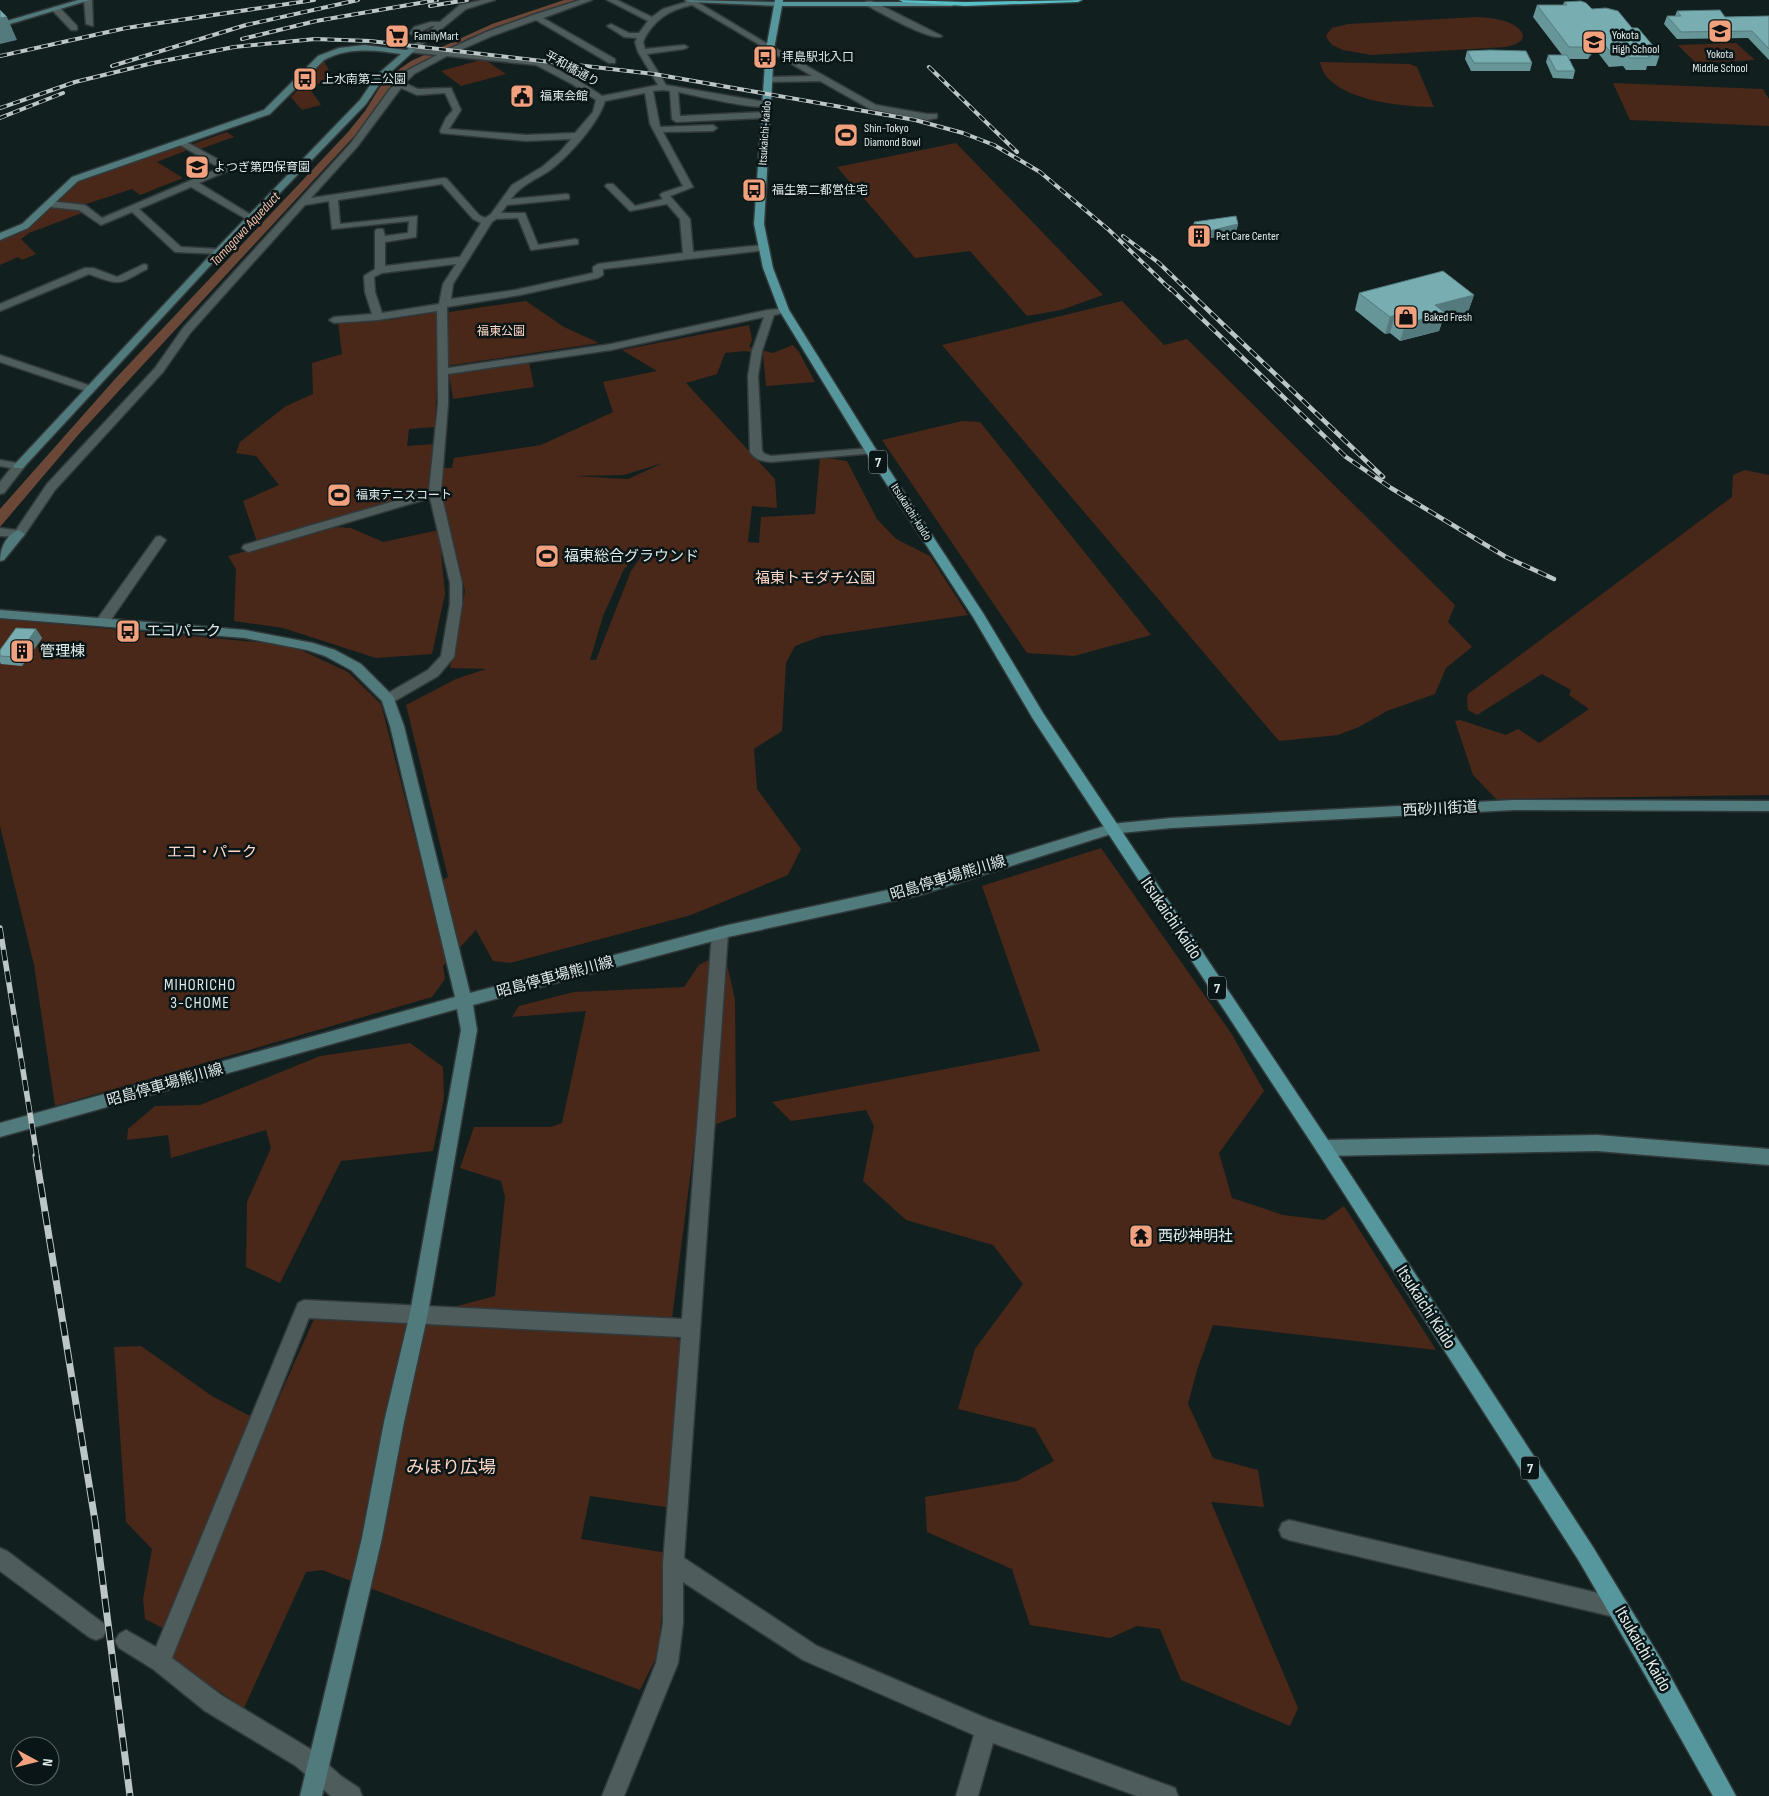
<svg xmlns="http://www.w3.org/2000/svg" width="1769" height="1796" font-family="'Sofia Sans Condensed','Noto Sans JP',sans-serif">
<rect width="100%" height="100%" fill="#121f1f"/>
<!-- green -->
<g fill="#492819" fill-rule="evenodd">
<path d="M1478,17C1494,18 1514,20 1523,34L1522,40L1516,44L1506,47L1371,55L1343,50L1332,45L1326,37L1327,34L1332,28L1348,24Z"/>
<polygon points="1736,43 1755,60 1696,63 1678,45"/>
<polygon points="484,59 506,74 461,86 441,71"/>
<polygon points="324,61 334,80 308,86 321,105 302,110 291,97"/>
<path d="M1320,62L1410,64L1417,67L1434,107C1403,107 1326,100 1320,62Z"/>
<polygon points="1613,83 1763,89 1769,99 1769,126 1630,120"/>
<polygon points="227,132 234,137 200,149 193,144"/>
<polygon points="956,143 1103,295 1061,310 1027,316 970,251 915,258 837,167"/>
<polygon points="182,145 190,149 157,162 183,178 140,195 132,189 77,207 82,213 29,233 21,239 36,254 22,260 18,257 0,265 0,240 28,227 78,181"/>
<polygon points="526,301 564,327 599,343 446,366 449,312"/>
<polygon points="1122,301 1164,345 1187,339 1455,605 1448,622 1472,647 1446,668 1435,694 1387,711 1359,727 1338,735 1279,741 942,345"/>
<polygon points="439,312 435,427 409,429 407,446 434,444 431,490 257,542 243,501 279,485 256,456 236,453 240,442 286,406 313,394 312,363 342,354 338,323 389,320"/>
<path d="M749,325L752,340L749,347L773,353L793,345L799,352L815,382L766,386L763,354L745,351L725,353L717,374L686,383L775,479L777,508L752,506L748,542L759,543L761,517L815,514L820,457L847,461L877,519L896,539L930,556L968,615L822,636L795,646L786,663L782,731L754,749L757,789L801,849L788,875L691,915L510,963L493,961L476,930L443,966L445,979L432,997L55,1106L34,965L0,826V619L279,644L303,651L348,672L381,704L428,888L448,877L406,705L456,679L486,669L450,668L465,591L442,492L443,468H452L454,458L541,445L613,412L603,382L657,371L622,350ZM663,463L628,479L573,476L624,475ZM650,544L631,571L596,660H590L603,616L624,569Z"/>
<polygon points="529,362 534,387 453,399 449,374"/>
<polygon points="962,421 980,422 1151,635 1074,656 1027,653 882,440"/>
<polygon points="1745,470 1769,475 1769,795 1496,799 1473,775 1455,721 1460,720 1506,735 1518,729 1539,743 1589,709 1569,695 1571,690 1542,674 1477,715 1468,710 1467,700 1468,694 1732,497 1733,475"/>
<polygon points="337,527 351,528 383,542 439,530 445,594 432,654 376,658 283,628 234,621 236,569 228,556"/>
<polygon points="1101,848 1231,1033 1264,1091 1219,1153 1232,1198 1283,1215 1324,1220 1344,1206 1436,1350 1213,1325 1197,1370 1188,1404 1213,1458 1258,1470 1264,1507 1211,1502 1298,1708 1290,1726 1181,1680 1160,1629 1137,1626 1110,1638 1030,1625 1012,1569 927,1532 925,1497 1017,1481 1054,1461 1035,1428 958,1409 975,1349 1023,1284 993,1245 906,1220 863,1181 874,1126 866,1110 791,1121 772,1102 1040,1051 982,886"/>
<polygon points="724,952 735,999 736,1117 696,1131 670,1334 683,1343 672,1508 590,1496 581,1539 667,1553 658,1654 640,1690 322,1570 306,1572 244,1708 169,1658 178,1636 145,1619 143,1599 152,1549 126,1522 114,1347 141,1346 212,1396 246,1414 268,1422 314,1319 439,1324 450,1308 495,1296 505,1197 501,1181 460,1168 474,1127 551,1127 562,1123 586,1011 512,1017 519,1006 574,992 684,987 699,965"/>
<polygon points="410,1043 443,1067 444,1097 433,1151 341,1161 280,1283 246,1267 247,1202 271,1148 266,1130 171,1158 168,1135 127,1140 128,1129 155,1106 200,1105 320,1056"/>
</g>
<!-- water -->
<polygon fill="#6b4737" points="564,0 580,0 498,26 467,39 402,73 359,131 79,434 0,527 0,509 115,379 348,132 365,111 385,79 411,61 492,24"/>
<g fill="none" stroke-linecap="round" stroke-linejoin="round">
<!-- street casing -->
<g stroke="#32393a" stroke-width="3">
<g id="street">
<polygon points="84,0 92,0 93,26 86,24"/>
<path d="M482,0H495L466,9L418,48L445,51L486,32L533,15L580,0H592L543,18L615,59V63H609L536,20L492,36L456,52L541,61L578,80L602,96L658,85L638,52L635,42L637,38L624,37L607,26L611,24L629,33H639L648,21L607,0H617L652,17L663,9L686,2L685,0H694L773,47L876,105L927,114H937V118L927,120L870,109L820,81L766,82L765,80L769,77L812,76L692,5C669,10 653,20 643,42L645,49L684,45L688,47L684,49L647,54L666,85L766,102L770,105C762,112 693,95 678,92L680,116L765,112L769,115L765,118L676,122L672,119L670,91L663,90L653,91L660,127L713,125L717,128L713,131L663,132L693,187L670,196L690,219L693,252L763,245L768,248L766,250L603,269V275L598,278L520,295L447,307L448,368L611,344L768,310L788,308V312L774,315L762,351L758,376L762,451L765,454L771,456L871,448L875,449L877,451L875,453L771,462C762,461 756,460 750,452L748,376L752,351L764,317L611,350L448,374V404L441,493L462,583V604L454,657L438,676L393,702H383L381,699L383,696L428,670L441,656L450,604V583L430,498L248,552L242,548L244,545L429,491L438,404L437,311L378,320L334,323L329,320L334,317L372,314L365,292L364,276L375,269V231L377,229H383L385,236L408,233L409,221L332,229L329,201L305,205L191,332L163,372L55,490L23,537L0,536V528L16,530L47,484L155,368L183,328L351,143L390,89L408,70L437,55L408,52V48L419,40L410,33L414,27L431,22H440L460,5ZM432,26H435L424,35L418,33ZM447,56L536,65L572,84L596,100L593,112L575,133L526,135L449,129L461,110L451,88L418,89L405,83L414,74ZM401,88L417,95L445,93L453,110L446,118L440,131L441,133L526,141L571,139L560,152L542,167L512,185L491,214L485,218L479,215L447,179L444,178L311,198L357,147ZM645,93L650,124L683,186L662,193L660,195L663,199L635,206L613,184H607L605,186L630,211L667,204L680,219L683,253L598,264L593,267V273L515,290L451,299L453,284L492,222L496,219L518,218L531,250L578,244V240L575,239L538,245L525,213H501L507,205L569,199V195L566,194L511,199C521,185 535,180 549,171C569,156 598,124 605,101ZM442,184L473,219L481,223L460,257L385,266V242L416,237L417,216L340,224L338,200ZM456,264L443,284L439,304L382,313L375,292L374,277L382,273Z"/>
<path d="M866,1H872L942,36C933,43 878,11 866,5Z"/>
<polygon points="53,7 59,7 77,26 77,30 71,30 53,11"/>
<polygon points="181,139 230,166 230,170 199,183 256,218 251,221 248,220 191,187 139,209 181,247 218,249 223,252 221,254 175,252 132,212 101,225 79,210 49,207 44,204 49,201 85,205 102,218 220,168 178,144 177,142"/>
<path d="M144,264L147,265V269C117,285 122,286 89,274L0,311V304L85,268H93L117,277Z"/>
<polygon points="0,355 94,387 95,389 90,392 86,391 0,362"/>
<polygon points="0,460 23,464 25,466 4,493 0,494 0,482 11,468 0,466"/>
<polygon points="160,536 166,540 108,624 98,624 97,621 98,618 156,537"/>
<polygon points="720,927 725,929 728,933 684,1558 817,1646 988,1719 1175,1788 1178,1796 1137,1796 993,1743 978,1796 956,1796 974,1735 803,1660 683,1582 683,1623 678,1663 624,1796 602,1796 656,1663 663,1623 663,1563 681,1337 309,1318 172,1658 221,1695 312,1750 341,1776 359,1788 362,1796 331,1796 296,1766 205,1711 153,1669 119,1648 115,1641 119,1634 126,1630 156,1647 298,1303 304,1300 682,1319 712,933 715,929"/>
<polygon points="1289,1520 1619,1598 1626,1601 1629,1608 1626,1615 1619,1618 1289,1540 1282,1537 1279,1530 1282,1523"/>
<polygon points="0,1548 7,1551 103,1623 106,1630 103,1637 96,1640 89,1637 0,1571"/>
</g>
</g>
<!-- secondary casing -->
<g stroke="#32393a" stroke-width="3">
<g id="secondary">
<polygon points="78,0 90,0 0,27 0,23"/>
<polygon points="686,0 778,2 782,4 778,6 690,2"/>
<path d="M364,45L406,50L411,48L415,50L383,79L366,104L221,254L23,468H15L13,466L15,464L215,250L360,100L377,75L401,54C374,50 349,47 324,60L270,114L78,181L28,228L0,240V233L22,224L72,177L264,110L318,56L339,48Z"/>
<path d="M19,530L25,534L4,560L0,561C0,549 6,534 19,530Z"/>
<polygon points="0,610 245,630 313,643 335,650 361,664 393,696 404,726 470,993 728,925 920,883 1111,824 1171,818 1514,800 1769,801 1769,811 1514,810 1171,828 1111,834 920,895 728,937 473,1005 477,1030 428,1313 404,1422 382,1538 322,1796 300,1796 362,1538 384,1422 410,1313 461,1030 457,1009 0,1137 0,1123 455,997 390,726 382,701 351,670 325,656 307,650 245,638 0,618"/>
<polygon points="1597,1135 1769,1149 1769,1165 1597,1151 1324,1156 1318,1153 1315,1148 1318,1143 1324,1140"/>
</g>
</g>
<!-- primary casing -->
<g stroke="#32393a" stroke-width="3">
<polygon id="primary" points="775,0 783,0 783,2 952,2 956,4 952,6 782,6 774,49 764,224 773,268 789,310 877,451 983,613 1043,713 1330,1143 1593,1547 1661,1659 1736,1796 1713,1796 1645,1675 1579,1561 1318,1153 1033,719 973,617 865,451 779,310 763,268 754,224 766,49"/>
</g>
<!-- highway casing -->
<g stroke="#32393a" stroke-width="3">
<polygon id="highway" points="899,0 965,2 1082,0 1078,2 965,6 903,2"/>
</g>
<!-- street -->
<use href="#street" fill="#4e5c5c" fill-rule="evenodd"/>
<!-- secondary -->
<use href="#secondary" fill="#517a7c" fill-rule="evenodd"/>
<!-- primary -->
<use href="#primary" fill="#55979c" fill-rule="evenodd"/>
<!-- highway -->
<use href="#highway" fill="#59bfc7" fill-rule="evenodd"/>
<!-- rail-far3 casing -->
<g stroke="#bdc6c6" stroke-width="4">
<g id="rail-far3">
<polyline points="430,6 467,0"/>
<polyline points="242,39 316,21 437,0"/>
<polyline points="0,56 126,28 314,0"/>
<polyline points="112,66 246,25 358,0"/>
<polyline points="929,67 1017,152"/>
<polyline points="0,108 75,82 153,63 234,47 315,39 370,41 654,74 915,120 963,133 994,145 1040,172 1109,230 1171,290"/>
<polyline points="0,118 63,93"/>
<polyline points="1123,236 1159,263 1187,290"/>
</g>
</g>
<!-- rail-far2 casing -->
<g stroke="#bdc6c6" stroke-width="4.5">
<g id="rail-far2">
<polyline points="1170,288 1346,457 1391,488 1506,557 1554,579"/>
<polyline points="1185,288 1383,477"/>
</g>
</g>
<!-- rail-far1 casing -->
<g stroke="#bdc6c6" stroke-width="5.5">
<polyline id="rail-far1" points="0,928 37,1157"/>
</g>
<!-- rail casing -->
<g stroke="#bdc6c6" stroke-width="7">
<polyline id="rail" points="36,1156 95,1521 130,1796"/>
</g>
<!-- rail-far3 -->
<use href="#rail-far3" stroke="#091516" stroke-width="2.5" stroke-dasharray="7" stroke-linecap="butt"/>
<!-- rail-far2 -->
<use href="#rail-far2" stroke="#091516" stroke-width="3" stroke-dasharray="9" stroke-linecap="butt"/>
<!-- rail-far1 -->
<use href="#rail-far1" stroke="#091516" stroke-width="4" stroke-dasharray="11" stroke-linecap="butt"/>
<!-- rail -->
<use href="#rail" stroke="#091516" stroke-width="5" stroke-dasharray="14" stroke-linecap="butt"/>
</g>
<!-- wall -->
<g fill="#679699">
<polygon points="1564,2 1592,9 1632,28 1660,54 1656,66 1647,66 1646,70 1626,70 1623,66 1609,67 1595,49 1588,59 1569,59 1575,71 1573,79 1553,78 1546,62 1548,55 1562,55 1533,17 1537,5 1563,5"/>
<polygon points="1677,11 1725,17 1769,16 1769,60 1748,38 1677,39 1664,24 1667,16 1675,16"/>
<polygon points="1467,51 1532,63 1530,71 1471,71 1465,59"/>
<polygon points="1194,222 1238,224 1236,232 1203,240 1192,230"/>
<polygon points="1359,293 1474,295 1468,312 1443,319 1439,331 1400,341 1390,333 1385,334 1355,310"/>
<polygon points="36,629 42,638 22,666 1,664 0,662 0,650"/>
</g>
<!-- shaded-wall -->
<g fill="#547a7d">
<polygon points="7,17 17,40 0,44 0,18"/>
<polygon points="1599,38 1595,49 1588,59 1592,47"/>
<polygon points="1238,224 1236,232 1203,240 1205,232"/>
<polygon points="1474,295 1468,312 1443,319 1439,331 1400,341 1405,324 1435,305"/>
<polygon points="1395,315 1390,333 1385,334 1390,317"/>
<polygon points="36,629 42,638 22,666 17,657"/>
</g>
<!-- building -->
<g fill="#78aeb2" stroke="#547a7d">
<polygon points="1581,1 1586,3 1592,9 1606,8 1618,11 1632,28 1638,28 1660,54 1647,54 1650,58 1630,58 1627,55 1613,55 1599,38 1592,47 1569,47 1537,5 1567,5 1564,2"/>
<polygon points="0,10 7,17 0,18"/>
<polygon points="1720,10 1725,17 1769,16 1769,49 1752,31 1681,32 1667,16 1681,16 1677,11"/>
<polygon points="1490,50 1526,51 1532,63 1474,63 1467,51"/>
<polygon points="1548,55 1567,55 1575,71 1556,71"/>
<polygon points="1236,216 1238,224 1205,232 1194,222"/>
<polygon points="1443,271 1474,295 1435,305 1445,313 1405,324 1395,315 1390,317 1359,293"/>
<polygon points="16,628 36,629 17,657 0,656 0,650"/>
</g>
<!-- icons -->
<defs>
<g id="school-square" transform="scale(1.25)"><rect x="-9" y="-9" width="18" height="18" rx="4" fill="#f1a17d" stroke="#091516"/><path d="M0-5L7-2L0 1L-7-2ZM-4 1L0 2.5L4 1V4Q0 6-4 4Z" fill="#111"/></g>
<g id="supermarket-square" transform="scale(1.25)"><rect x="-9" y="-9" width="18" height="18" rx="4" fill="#f1a17d" stroke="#091516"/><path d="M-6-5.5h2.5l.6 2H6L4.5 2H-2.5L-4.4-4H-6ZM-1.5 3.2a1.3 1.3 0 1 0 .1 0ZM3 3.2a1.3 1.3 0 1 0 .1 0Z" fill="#111"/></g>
<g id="bus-square" transform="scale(1.25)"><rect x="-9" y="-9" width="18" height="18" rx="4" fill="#f1a17d" stroke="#091516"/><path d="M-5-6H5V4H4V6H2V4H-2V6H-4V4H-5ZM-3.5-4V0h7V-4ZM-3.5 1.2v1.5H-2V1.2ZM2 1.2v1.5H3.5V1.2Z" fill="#111"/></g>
<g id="civic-square" transform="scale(1.25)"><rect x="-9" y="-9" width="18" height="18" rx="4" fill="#f1a17d" stroke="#091516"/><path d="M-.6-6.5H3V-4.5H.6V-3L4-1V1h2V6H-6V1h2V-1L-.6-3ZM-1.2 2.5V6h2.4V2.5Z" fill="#111"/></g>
<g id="stadium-square" transform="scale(1.25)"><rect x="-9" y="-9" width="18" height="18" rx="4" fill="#f1a17d" stroke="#091516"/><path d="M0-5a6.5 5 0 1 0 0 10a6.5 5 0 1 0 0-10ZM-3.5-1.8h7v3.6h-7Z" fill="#111"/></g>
<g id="building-square" transform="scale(1.25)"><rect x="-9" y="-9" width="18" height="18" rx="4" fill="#f1a17d" stroke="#091516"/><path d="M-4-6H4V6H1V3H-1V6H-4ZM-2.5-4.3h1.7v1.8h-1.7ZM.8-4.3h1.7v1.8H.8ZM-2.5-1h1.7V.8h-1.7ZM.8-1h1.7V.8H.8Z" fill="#111"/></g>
<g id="shop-square" transform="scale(1.25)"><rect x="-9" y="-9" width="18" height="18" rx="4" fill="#f1a17d" stroke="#091516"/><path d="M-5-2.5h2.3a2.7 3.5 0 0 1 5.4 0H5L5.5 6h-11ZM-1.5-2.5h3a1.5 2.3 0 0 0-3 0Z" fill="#111"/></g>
<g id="temple-square" transform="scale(1.25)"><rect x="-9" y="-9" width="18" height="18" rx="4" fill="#f1a17d" stroke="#091516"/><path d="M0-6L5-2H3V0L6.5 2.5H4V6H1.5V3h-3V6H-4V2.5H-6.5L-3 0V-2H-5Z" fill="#111"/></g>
</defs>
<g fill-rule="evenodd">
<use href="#school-square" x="1720" y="31"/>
<use href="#supermarket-square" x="397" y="36"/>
<use href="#school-square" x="1594" y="42"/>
<use href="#bus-square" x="765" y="57"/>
<use href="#bus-square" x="305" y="79"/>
<use href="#civic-square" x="522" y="96"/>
<use href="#stadium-square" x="846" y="135"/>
<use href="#school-square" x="197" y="167"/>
<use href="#bus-square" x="754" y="190"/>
<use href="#building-square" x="1199" y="236"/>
<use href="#shop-square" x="1406" y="317"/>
<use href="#stadium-square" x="339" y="495"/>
<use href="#stadium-square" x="547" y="556"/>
<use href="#bus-square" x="128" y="631"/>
<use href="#building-square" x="22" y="651"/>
<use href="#temple-square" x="1141" y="1236"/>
</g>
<g text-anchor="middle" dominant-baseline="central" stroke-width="5" stroke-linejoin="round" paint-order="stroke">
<!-- far-poi labels -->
<g font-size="12" fill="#e0e8e8" stroke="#091516" text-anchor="start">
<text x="1612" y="35">Yokota<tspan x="1612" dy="14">High School</tspan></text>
<text x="414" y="36">FamilyMart</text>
<text x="1720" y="54" text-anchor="middle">Yokota<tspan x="1720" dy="14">Middle School</tspan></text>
<text x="782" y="57">拝島駅北入口</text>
<text x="322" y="79">上水南第二公園</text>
<text x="540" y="96">福東会館</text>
<text x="864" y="128">Shin-Tokyo<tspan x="864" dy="14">Diamond Bowl</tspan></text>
<text x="214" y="167">よつぎ第四保育園</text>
<text x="772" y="190">福生第二都営住宅</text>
<text x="1216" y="236">Pet Care Center</text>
<text x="1424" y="317">Baked Fresh</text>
<text x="356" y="495">福東テニスコート</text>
</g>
<!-- far-street labels -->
<g font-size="12" fill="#e0e8e8" stroke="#091516">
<text transform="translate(572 69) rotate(29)">平和橋通り</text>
<text transform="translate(765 133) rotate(-86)">Itsukaichi-kaido</text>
<text transform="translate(911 512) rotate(57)">Itsukaichi-kaido</text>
</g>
<!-- far-park labels -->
<g font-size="12" fill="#ffd6c4" stroke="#091516">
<text x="501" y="331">福東公園</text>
</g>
<!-- far-water labels -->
<g font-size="14" font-style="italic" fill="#f6c1aa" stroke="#091516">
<text transform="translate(245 229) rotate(-47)">Tamagawa Aqueduct</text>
</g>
<!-- shield labels -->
<g fill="#091516" stroke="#a0a9a9" stroke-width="1">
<rect x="869" y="450.5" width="18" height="23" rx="4"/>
<rect x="1208" y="976.5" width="18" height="23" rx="4"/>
<rect x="1521" y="1456.5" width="18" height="23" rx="4"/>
</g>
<g font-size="14" font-weight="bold" fill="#e0e8e8">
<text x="878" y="462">7</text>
<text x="1217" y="988">7</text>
<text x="1530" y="1468">7</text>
</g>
<!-- poi labels -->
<g font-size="15" fill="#e0e8e8" stroke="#091516" text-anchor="start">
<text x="564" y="556">福東総合グラウンド</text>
<text x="146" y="631">エコパーク</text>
<text x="40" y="651">管理棟</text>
<text x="1158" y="1236">西砂神明社</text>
</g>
<!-- park labels -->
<g font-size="15" fill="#ffd6c4" stroke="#091516">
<text x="815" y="578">福東トモダチ公園</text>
<text x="212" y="852">エコ・パーク</text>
</g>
<!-- street labels -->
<g font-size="15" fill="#e0e8e8" stroke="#091516">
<text transform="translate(1440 809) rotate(-3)">西砂川街道</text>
<text transform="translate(948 878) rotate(-17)">昭島停車場熊川線</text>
<text transform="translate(555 977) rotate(-15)">昭島停車場熊川線</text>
<text transform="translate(165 1085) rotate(-16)">昭島停車場熊川線</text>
</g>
<!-- neighbourhood labels -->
<g font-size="16" letter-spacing="1" fill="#e0e8e8" stroke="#091516">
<text x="200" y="985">MIHORICHO<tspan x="200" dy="18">3-CHOME</tspan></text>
</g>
<!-- near-street labels -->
<g font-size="18" fill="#e0e8e8" stroke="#091516">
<text transform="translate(1171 918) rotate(56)">Itsukaichi Kaido</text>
<text transform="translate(1426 1307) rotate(57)">Itsukaichi Kaido</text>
<text transform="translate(1643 1649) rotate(60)">Itsukaichi Kaido</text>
</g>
<!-- near-park labels -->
<g font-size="18" fill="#ffd6c4" stroke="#091516">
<text x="451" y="1467">みほり広場</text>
</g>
</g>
<!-- north arrow -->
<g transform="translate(35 1761) rotate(97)"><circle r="24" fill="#091516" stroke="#5f696a"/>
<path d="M0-4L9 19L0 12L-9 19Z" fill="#f1a17d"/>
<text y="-8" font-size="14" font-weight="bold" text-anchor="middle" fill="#e0e8e8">N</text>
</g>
</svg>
